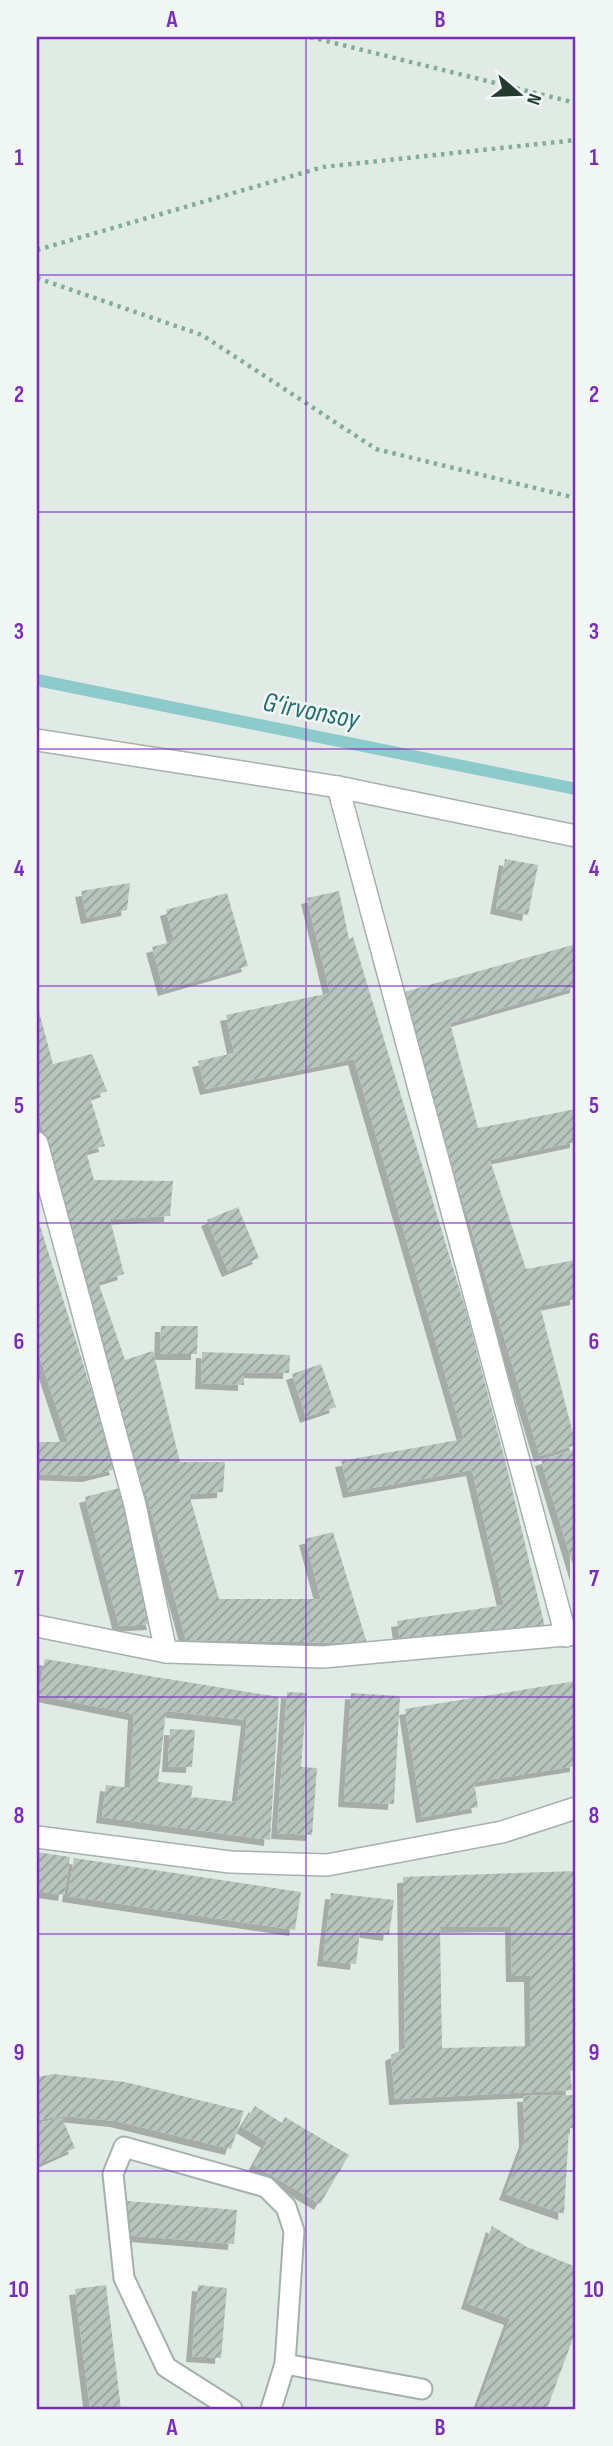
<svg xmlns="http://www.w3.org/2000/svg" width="613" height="2446" font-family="'Sofia Sans Condensed',sans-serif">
<defs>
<pattern id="building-hatch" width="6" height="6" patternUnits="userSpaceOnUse" patternTransform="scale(1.75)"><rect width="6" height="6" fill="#b7c5be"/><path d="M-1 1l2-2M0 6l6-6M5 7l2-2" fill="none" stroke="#94a19b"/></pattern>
<filter id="shadow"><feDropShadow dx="-6" dy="6" stdDeviation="0" flood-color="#0004"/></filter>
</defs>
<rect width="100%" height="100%" fill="#e1ebe5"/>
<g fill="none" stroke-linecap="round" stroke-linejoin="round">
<!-- stream -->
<polyline stroke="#8ccacc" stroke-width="12" points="37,680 576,789"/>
</g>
<!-- building -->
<g fill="url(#building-hatch)" fill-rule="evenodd" filter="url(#shadow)">
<polygon points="505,859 538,865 528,915 496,908"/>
<polygon points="130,883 127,910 87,918 81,891"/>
<polygon points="339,891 349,939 353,937 467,1314 506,1464 545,1627 401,1648 397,1621 504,1605 472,1470 349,1492 341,1461 464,1439 354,1059 206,1089 198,1061 234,1053 226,1015 330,993 307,898"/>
<polygon points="227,893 248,966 164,990 152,947 174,941 166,910"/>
<polygon points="576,944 576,987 450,1023 478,1128 576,1109 576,1142 490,1160 526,1269 576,1260 576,1299 540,1306 576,1445 540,1456 452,1165 404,992"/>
<polygon points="37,1004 53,1064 92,1054 107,1091 90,1097 105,1146 86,1151 94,1180 173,1181 170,1216 110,1219 124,1274 98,1282 125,1360 153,1351 180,1462 225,1462 223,1492 189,1494 219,1599 321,1599 305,1539 333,1532 367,1643 186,1640 147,1496 142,1496 103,1365 37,1107"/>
<polygon points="238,1207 259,1258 228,1271 207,1220"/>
<polygon points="37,1216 116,1469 88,1476 37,1474 37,1442 68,1442 37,1349"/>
<polygon points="161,1326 198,1326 197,1354 160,1354"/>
<polygon points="202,1352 290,1355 289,1373 244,1372 244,1385 201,1383"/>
<polygon points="321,1364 336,1407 306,1417 292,1374"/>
<polygon points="576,1449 576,1575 541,1460"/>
<polygon points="119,1488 153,1624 119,1626 85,1497"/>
<path d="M45,1659L279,1697L270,1840L102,1817L106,1785L130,1788L134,1714L38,1695ZM166,1711L247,1720L237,1802L191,1797L193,1786L158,1782Z"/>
<polygon points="576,1681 576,1766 474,1782 478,1807 422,1817 405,1709"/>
<polygon points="287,1692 307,1693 301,1767 317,1768 312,1835 277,1833"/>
<polygon points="351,1693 400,1696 394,1804 344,1801"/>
<polygon points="170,1729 195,1730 192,1767 168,1766"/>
<polygon points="37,1852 70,1857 64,1895 37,1891"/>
<polygon points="74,1858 301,1892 295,1930 68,1896"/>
<path d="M576,1871V2070L570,2071L572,2090L395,2099L391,2055L405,2048L403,1877ZM511,1926L512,1976H530L531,2046L442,2048L440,1927Z"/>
<polygon points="331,1893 394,1900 389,1935 360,1931 356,1964 323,1960"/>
<polygon points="54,2074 125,2082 244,2111 231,2149 116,2121 64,2116 37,2120 37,2077"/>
<polygon points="576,2095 576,2128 569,2128 564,2214 505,2194 525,2141 523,2096"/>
<polygon points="255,2106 282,2123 285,2117 349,2155 320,2204 254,2165 267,2142 242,2127"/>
<polygon points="62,2118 75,2148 37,2165 37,2123"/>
<polygon points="127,2201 237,2210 234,2244 124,2235"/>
<polygon points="492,2226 527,2247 576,2267 576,2330 547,2409 477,2409 510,2319 467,2303"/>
<polygon points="106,2285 121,2409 90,2409 75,2289"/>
<polygon points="198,2285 227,2288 221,2358 192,2356"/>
</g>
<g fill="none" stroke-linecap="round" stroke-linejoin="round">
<!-- lane casing -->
<g stroke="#a4b2ab" stroke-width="23">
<g id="lane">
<polyline points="285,2364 422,2389"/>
<polyline points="232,2409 166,2367 124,2278 113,2174 124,2147 266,2187 286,2207 294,2231 285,2364 271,2409"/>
</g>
</g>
<!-- street casing -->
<g stroke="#a4b2ab" stroke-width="24">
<g id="street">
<polyline points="37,740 338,787 576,836"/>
<polyline points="338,787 566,1636"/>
<polyline points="37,1143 135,1505 166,1652"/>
<polyline points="37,1626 166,1652 323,1657 576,1634"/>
<polyline points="37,1837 230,1862 327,1865 502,1832 576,1808"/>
</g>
</g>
<!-- path -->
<g stroke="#84ac9b" stroke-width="4.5" stroke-dasharray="3.5 5" stroke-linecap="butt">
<polyline points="310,37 576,103"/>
<polyline points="37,250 323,167 576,140"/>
<polyline points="37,278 202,335 376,449 576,498"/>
</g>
<!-- lane -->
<use href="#lane" stroke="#fff" stroke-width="19"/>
<!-- street -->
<use href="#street" stroke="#fff" stroke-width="21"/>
</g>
<!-- grid -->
<path fill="none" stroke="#7b2cbf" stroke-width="2" stroke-opacity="0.55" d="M306,37V2409M37,275H576M37,512H576M37,749H576M37,986H576M37,1223H576M37,1460H576M37,1697H576M37,1934H576M37,2171H576"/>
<g text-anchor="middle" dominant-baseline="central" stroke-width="5" stroke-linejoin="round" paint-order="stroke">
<!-- water labels -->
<g font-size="28" font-style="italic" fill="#216f72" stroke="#f1f7f4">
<text transform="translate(311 711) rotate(11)">G‘irvonsoy</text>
</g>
</g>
<!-- border -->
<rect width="613" height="2446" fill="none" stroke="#f1f7f4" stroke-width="77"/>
<!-- north arrow -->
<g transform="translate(519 94) rotate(109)" stroke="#f1f7f4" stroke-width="5" paint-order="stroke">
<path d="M0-5L12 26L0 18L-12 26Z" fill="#233a31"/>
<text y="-10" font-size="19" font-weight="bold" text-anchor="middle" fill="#233a31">N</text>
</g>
<rect x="38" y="38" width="536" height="2370" fill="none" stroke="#7b2cbf" stroke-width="2.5"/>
<g font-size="23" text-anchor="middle" font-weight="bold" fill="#7b2cbf">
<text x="172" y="27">A</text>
<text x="440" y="27">B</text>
<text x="19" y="165">1</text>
<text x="594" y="165">1</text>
<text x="19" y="402">2</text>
<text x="594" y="402">2</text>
<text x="19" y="639">3</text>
<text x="594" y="639">3</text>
<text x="19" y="876">4</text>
<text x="594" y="876">4</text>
<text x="19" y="1113">5</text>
<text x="594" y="1113">5</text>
<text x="19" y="1349">6</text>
<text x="594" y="1349">6</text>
<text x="19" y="1586">7</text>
<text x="594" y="1586">7</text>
<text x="19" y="1823">8</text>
<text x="594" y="1823">8</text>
<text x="19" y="2060">9</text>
<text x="594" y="2060">9</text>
<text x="19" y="2297">10</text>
<text x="594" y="2297">10</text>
<text x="172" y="2435">A</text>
<text x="440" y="2435">B</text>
</g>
</svg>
